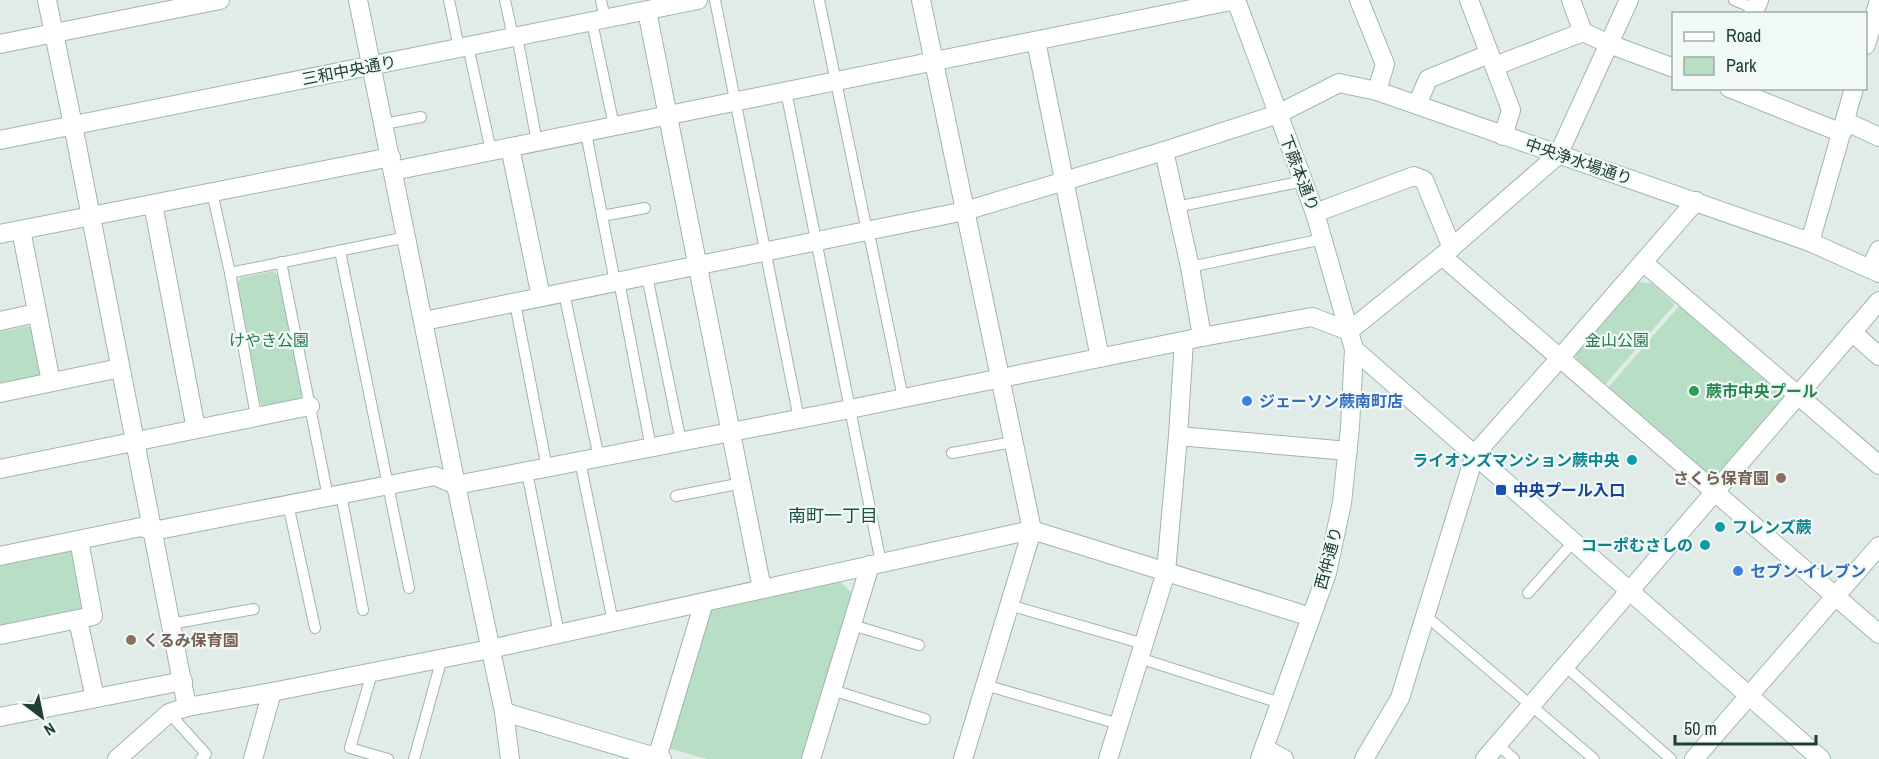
<svg xmlns="http://www.w3.org/2000/svg" width="1879" height="759" font-family="'Archivo Narrow','Noto Sans JP',sans-serif">
<rect width="100%" height="100%" fill="#e1ece8"/>
<!-- green -->
<g fill="#b8dfc6">
<polygon points="273,271 278,276 302,394 299,401 264,409 260,403 236,285 241,278"/>
<polygon points="1639,282 1652,283 1675,304 1604,386 1577,363 1576,354"/>
<polygon points="1679,306 1781,394 1783,405 1718,478 1711,477 1607,389"/>
<polygon points="28,326 34,331 44,376 0,389 0,332"/>
<polygon points="79,540 93,616 0,634 0,557"/>
<polygon points="839,581 852,593 802,759 707,759 668,748 711,609"/>
</g>
<g fill="none" stroke-linecap="round" stroke-linejoin="round">
<!-- lane casing -->
<g stroke="#a3b4b0" stroke-width="12">
<g id="lane">
<polyline points="449,0 459,48"/>
<polyline points="505,0 513,37"/>
<polyline points="601,0 605,19"/>
<polyline points="715,0 799,419"/>
<polyline points="819,0 867,231 871,243 903,398"/>
<polyline points="1734,0 1755,9"/>
<polyline points="592,22 614,126"/>
<polyline points="517,36 537,142"/>
<polyline points="468,46 491,151"/>
<polyline points="786,91 881,563"/>
<polyline points="384,124 421,117"/>
<polyline points="586,133 615,282"/>
<polyline points="212,192 230,273 256,416"/>
<polyline points="1176,207 1304,181"/>
<polyline points="602,216 645,208"/>
<polyline points="340,251 409,588"/>
<polyline points="281,262 328,497"/>
<polyline points="1190,267 1323,239"/>
<polyline points="230,273 407,237"/>
<polyline points="647,276 681,442"/>
<polyline points="619,281 651,448"/>
<polyline points="564,293 599,458"/>
<polyline points="515,303 547,468"/>
<polyline points="952,453 1013,442"/>
<polyline points="580,461 613,622"/>
<polyline points="527,472 559,634"/>
<polyline points="341,494 363,610"/>
<polyline points="676,496 742,483"/>
<polyline points="288,504 315,628"/>
<polyline points="1528,593 1574,541"/>
<polyline points="1009,605 1144,644"/>
<polyline points="1425,615 1594,759"/>
<polyline points="171,624 254,609"/>
<polyline points="852,625 919,645"/>
<polyline points="1139,658 1280,703"/>
<polyline points="1565,666 1671,759"/>
<polyline points="372,673 350,748 388,759"/>
<polyline points="985,685 1119,724"/>
<polyline points="832,690 925,719"/>
<polyline points="169,713 206,754 201,759"/>
<polyline points="1498,745 1514,759"/>
<polyline points="414,759 442,658"/>
</g>
</g>
<!-- street casing -->
<g stroke="#a3b4b0" stroke-width="20">
<g id="street">
<polyline points="358,0 456,485 504,712 510,759"/>
<polyline points="921,0 1032,530 963,759"/>
<polyline points="1359,0 1385,64 1377,91"/>
<polyline points="1469,0 1511,110 1503,136"/>
<polyline points="1571,0 1583,32 1609,44 1674,68"/>
<polyline points="647,11 762,589"/>
<polyline points="1753,14 1759,0"/>
<polyline points="1036,41 1100,358"/>
<polyline points="0,44 220,0"/>
<polyline points="1866,45 1879,0"/>
<polyline points="1495,66 1583,32"/>
<polyline points="1729,88 1842,133"/>
<polyline points="1417,105 1428,79 1489,54"/>
<polyline points="1845,121 1879,137"/>
<polyline points="73,125 187,707"/>
<polyline points="510,147 541,297"/>
<polyline points="1164,151 1190,267 1202,337"/>
<polyline points="393,171 1236,0"/>
<polyline points="153,204 196,429"/>
<polyline points="1315,213 1414,176 1424,180 1452,248"/>
<polyline points="21,230 51,382"/>
<polyline points="0,234 391,157"/>
<polyline points="1810,242 1854,88"/>
<polyline points="1442,256 1879,634"/>
<polyline points="1644,263 1879,465"/>
<polyline points="1870,269 1879,250"/>
<polyline points="0,321 37,313"/>
<polyline points="424,321 965,211"/>
<polyline points="1852,332 1879,356"/>
<polyline points="0,393 120,368"/>
<polyline points="1178,436 1348,451"/>
<polyline points="0,469 310,406"/>
<polyline points="0,556 141,527 153,531 435,476 456,485 850,409 1202,337 1312,317 1349,331 1442,256 1558,155 1629,0"/>
<polyline points="78,620 95,698"/>
<polyline points="0,635 93,616 79,540"/>
<polyline points="504,712 662,759"/>
<polyline points="0,717 183,681"/>
<polyline points="1264,748 1284,759"/>
<polyline points="657,758 704,602"/>
<polyline points="117,759 169,713 187,707 272,692 490,649 1032,530 1311,617"/>
<polyline points="253,759 272,692"/>
<polyline points="811,759 870,565"/>
<polyline points="1108,759 1166,572 1178,436 1184,341"/>
<polyline points="1364,759 1400,698 1475,454 1560,358 1696,201"/>
<polyline points="1485,759 1879,301"/>
<polyline points="1694,759 1879,546"/>
</g>
</g>
<!-- secondary casing -->
<g stroke="#9eb9b2" stroke-width="20">
<g id="secondary">
<polyline points="47,0 73,125"/>
<polyline points="1236,0 1315,213 1354,349 1350,427 1342,503 1327,573 1260,759"/>
<polyline points="0,140 698,0"/>
<polyline points="965,211 1164,151 1278,114 1339,83 1377,91 1810,242 1879,273"/>
<polyline points="1354,349 1821,759"/>
</g>
</g>
<!-- lane -->
<use href="#lane" stroke="#fff" stroke-width="10"/>
<!-- street -->
<use href="#street" stroke="#fff" stroke-width="18"/>
<!-- secondary -->
<use href="#secondary" stroke="#fff" stroke-width="18"/>
</g>
<!-- markers -->
<circle fill="#2e9e5b" stroke="#f1f9f6" stroke-width="2" cx="1694" cy="391" r="6"/>
<g fill="#3f7fe0" stroke="#f1f9f6" stroke-width="2">
<circle cx="1247" cy="401" r="6"/>
<circle cx="1738" cy="571" r="6"/>
</g>
<g fill="#0f9aa8" stroke="#f1f9f6" stroke-width="2">
<circle cx="1632" cy="460" r="6"/>
<circle cx="1720" cy="527" r="6"/>
<circle cx="1705" cy="545" r="6"/>
</g>
<g fill="#8d6e63" stroke="#f1f9f6" stroke-width="2">
<circle cx="1781" cy="478" r="6"/>
<circle cx="131" cy="640" r="6"/>
</g>
<rect fill="#1a4fb4" stroke="#f1f9f6" stroke-width="2" x="1495" y="484" width="12" height="12" rx="3"/>
<g text-anchor="middle" dominant-baseline="central" stroke-width="4.5" stroke-linejoin="round" paint-order="stroke">
<!-- street labels -->
<g font-size="16" fill="#203e38" stroke="#f1f9f6">
<text transform="translate(349 70) rotate(-11)">三和中央通り</text>
<text transform="translate(1579 161) rotate(19)">中央浄水場通り</text>
<text transform="translate(1300 173) rotate(69)">下蕨本通り</text>
<text transform="translate(1328 558) rotate(-75)">西仲通り</text>
</g>
<!-- park labels -->
<g font-size="16" fill="#27784d" stroke="#f1f9f6">
<text x="269" y="340">けやき公園</text>
<text x="1617" y="340">金山公園</text>
</g>
<!-- leisure labels -->
<g font-size="16" font-weight="bold" fill="#27864d" stroke="#f1f9f6" text-anchor="start">
<text x="1706" y="391">蕨市中央プール</text>
</g>
<!-- shop labels -->
<g font-size="16" font-weight="bold" fill="#366cbe" stroke="#f1f9f6" text-anchor="start">
<text x="1259" y="401">ジェーソン蕨南町店</text>
<text x="1750" y="571">セブン-イレブン</text>
</g>
<!-- culture labels -->
<g font-size="16" font-weight="bold" fill="#0d838f" stroke="#f1f9f6" text-anchor="end">
<text x="1620" y="460">ライオンズマンション蕨中央</text>
<text x="1732" y="527" text-anchor="start">フレンズ蕨</text>
<text x="1693" y="545">コーポむさしの</text>
</g>
<!-- education labels -->
<g font-size="16" font-weight="bold" fill="#785e54" stroke="#f1f9f6" text-anchor="end">
<text x="1769" y="478">さくら保育園</text>
<text x="143" y="640" text-anchor="start">くるみ保育園</text>
</g>
<!-- transit labels -->
<g font-size="16" font-weight="bold" fill="#164399" stroke="#f1f9f6" text-anchor="start">
<text x="1513" y="490">中央プール入口</text>
</g>
<!-- neighbourhood labels -->
<g font-size="18" fill="#1a5249" stroke="#f1f9f6">
<text x="833" y="515">南町一丁目</text>
</g>
</g>
<!-- legend -->
<rect x="1672" y="12" width="195" height="78" fill="#f1f9f6" stroke="#9daeaa" stroke-width="1.5"/>
<rect x="1684" y="32" width="30" height="9" fill="#ffffff" stroke="#9daeaa" stroke-width="1.5"/>
<text x="1726" y="42" font-size="18" fill="#203e38">Road</text>
<rect x="1684" y="57" width="30" height="18" fill="#b8dfc6" stroke="#9daeaa" stroke-width="1.5"/>
<text x="1726" y="72" font-size="18" fill="#203e38">Park</text>
<!-- north arrow -->
<g transform="translate(42 717) rotate(148)" stroke="#f1f9f6" stroke-width="4.5" paint-order="stroke">
<path d="M0-4.5L10 22L0 15L-10 22Z" fill="#203e38"/>
<text y="-9" font-size="16" font-weight="bold" text-anchor="middle" fill="#203e38">N</text>
</g>
<!-- scale -->
<path d="M1675 735v9h141v-9" fill="none" stroke="#203e38" stroke-width="3"/>
<text x="1684" y="735" font-size="18" fill="#203e38" stroke="#f1f9f6" stroke-width="4.5" paint-order="stroke">50 m</text>
</svg>
